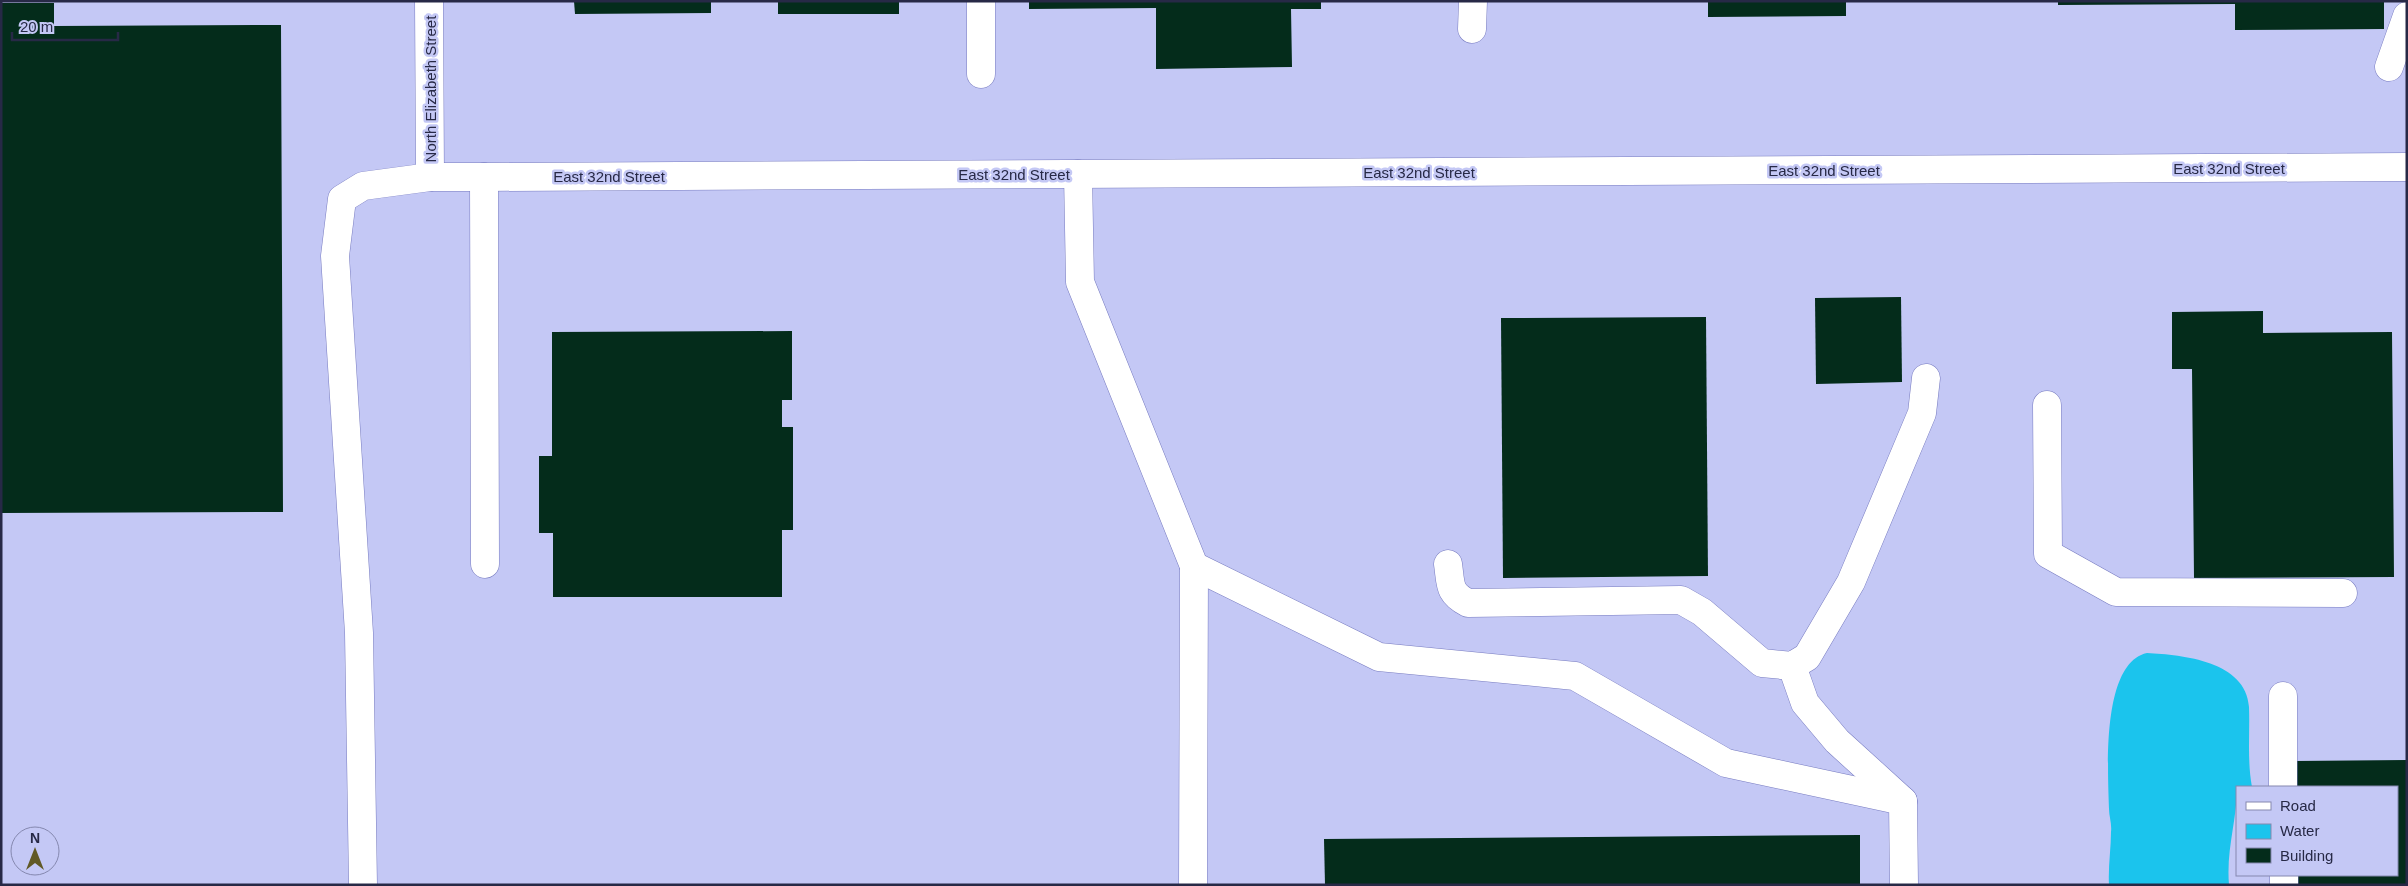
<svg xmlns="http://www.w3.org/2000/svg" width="2408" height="886" font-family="Helvetica,sans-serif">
<rect width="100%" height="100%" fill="#c4c8f5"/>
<!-- water -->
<path fill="#1bc4ed" d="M2147,653C2183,655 2246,661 2249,707C2250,734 2247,760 2252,787H2237C2237,821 2226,849 2229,885H2109C2108,867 2111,849 2111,832C2112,824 2109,816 2109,809C2108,772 2101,663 2147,653Z"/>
<!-- building -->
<g fill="#042c1b">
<polygon points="574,1 711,1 711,13 575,14"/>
<rect x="778" y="1" width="121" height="13"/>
<polygon points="1029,1 1321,1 1321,9 1291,9 1292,67 1156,69 1156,8 1029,9"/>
<polygon points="1708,1 1846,1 1846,16 1708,17"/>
<polygon points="2058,1 2384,1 2384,29 2235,30 2235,4 2058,5"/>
<polygon points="1,3 54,3 54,26 281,25 283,512 1,513"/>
<polygon points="1901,297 1902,382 1816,384 1815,298"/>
<polygon points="2263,311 2263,333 2392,332 2394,577 2194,578 2192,369 2172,369 2172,312"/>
<polygon points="1706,317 1708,576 1503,578 1501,318"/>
<polygon points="792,331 792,400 782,400 782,427 793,427 793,530 782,530 782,597 553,597 553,533 539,533 539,456 552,456 552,332"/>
<polygon points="2407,760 2407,885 2296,885 2296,875 2397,875 2397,787 2295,787 2295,761"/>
<polygon points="1860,835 1860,885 1325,885 1324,839"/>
</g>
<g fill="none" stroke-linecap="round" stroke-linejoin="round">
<!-- minor casing -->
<g stroke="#777bc0" stroke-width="29">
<g id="minor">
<polyline points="429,1 430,177"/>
<polyline points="981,1 981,74"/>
<polyline points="1472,29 1473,1"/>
<polyline points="2389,67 2407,16"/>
<polyline points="1078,174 1080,282 1194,566 1379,657 1575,676 1726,763 1903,801 1904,885"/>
<polyline points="484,177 485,564"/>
<polyline points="2047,405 2048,554 2116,592 2343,593"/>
<path d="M1448,564C1451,584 1448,593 1468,603L1681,600L1702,612L1762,663L1792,666L1807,657L1851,582L1922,413L1926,378"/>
<polyline points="1792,666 1805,703 1837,741 1903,801"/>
<polyline points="2283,696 2283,787"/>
<polyline points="2284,875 2284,885"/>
<polyline points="363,885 359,633 335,256 342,199 363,186 430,177 484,177 2407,167"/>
<polyline points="1193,885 1194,566"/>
</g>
</g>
<!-- minor -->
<use href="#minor" stroke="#fff" stroke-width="28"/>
</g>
<g text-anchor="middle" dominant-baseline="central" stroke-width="5" stroke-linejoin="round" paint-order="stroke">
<!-- street labels -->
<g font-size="15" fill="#272946" stroke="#c4c8f5">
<text transform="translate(430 89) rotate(-90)">North Elizabeth Street</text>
<text x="2229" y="168">East 32nd Street</text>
<text x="1824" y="170">East 32nd Street</text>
<text x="1419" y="172">East 32nd Street</text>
<text x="1014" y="174">East 32nd Street</text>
<text x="609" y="176">East 32nd Street</text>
</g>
</g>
<!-- border -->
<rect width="2408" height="886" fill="none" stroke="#272946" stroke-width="5"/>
<!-- legend -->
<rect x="2236" y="786" width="162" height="90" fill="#c4c8f5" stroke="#8588af"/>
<rect x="2246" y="802" width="25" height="8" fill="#ffffff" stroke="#8588af"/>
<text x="2280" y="811" font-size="15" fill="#272946">Road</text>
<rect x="2246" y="824" width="25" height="15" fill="#1bc4ed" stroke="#8588af"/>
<text x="2280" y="836" font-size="15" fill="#272946">Water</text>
<rect x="2246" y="848" width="25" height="15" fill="#042c1b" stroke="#8588af"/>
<text x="2280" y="861" font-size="15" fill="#272946">Building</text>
<!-- north arrow -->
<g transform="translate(35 851)"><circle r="24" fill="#c4c8f5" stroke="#8588af"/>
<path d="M0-4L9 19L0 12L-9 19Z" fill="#615926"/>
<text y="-8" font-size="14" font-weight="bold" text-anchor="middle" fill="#272946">N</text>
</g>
<!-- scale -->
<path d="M12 32v8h106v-8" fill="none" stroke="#272946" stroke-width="2.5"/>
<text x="20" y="32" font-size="15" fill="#272946" stroke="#c4c8f5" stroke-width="4" paint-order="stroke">20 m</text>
</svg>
